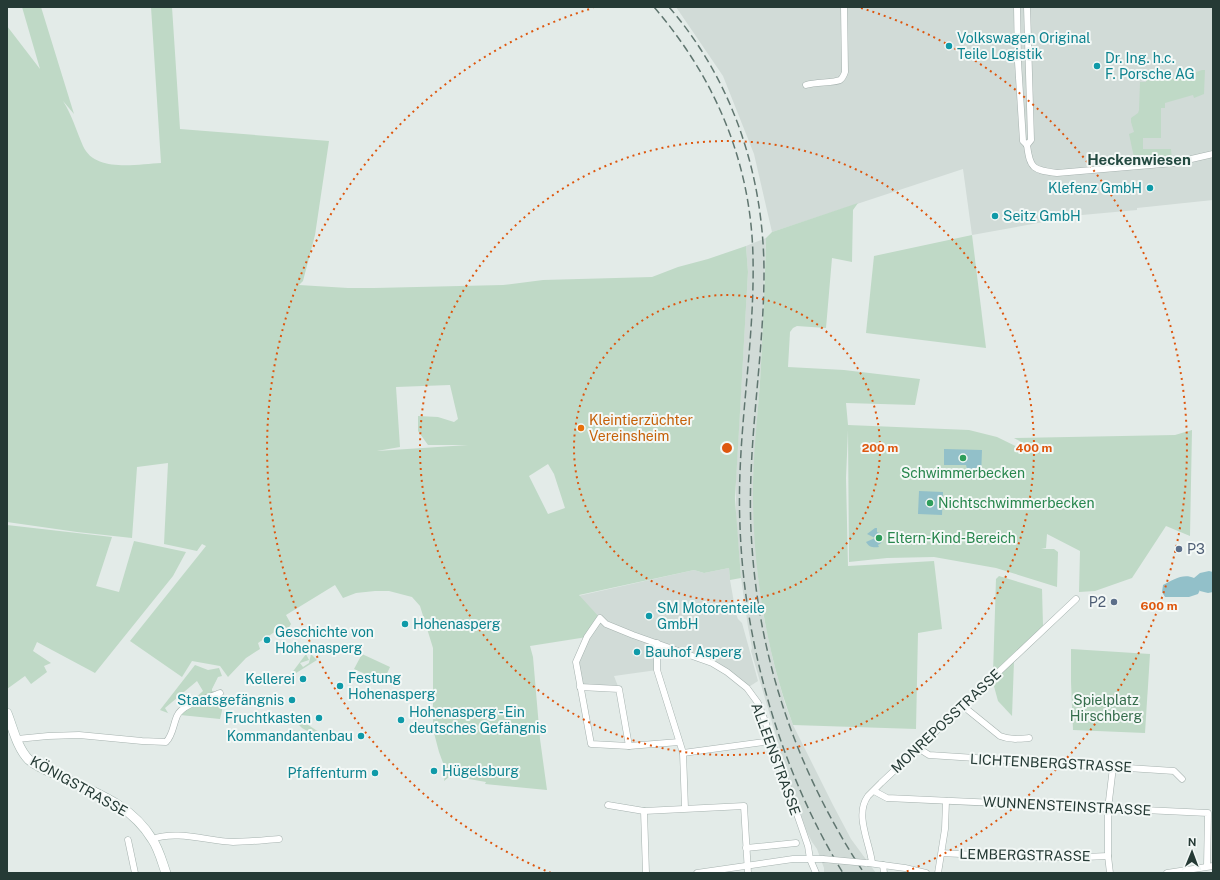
<svg xmlns="http://www.w3.org/2000/svg" width="1220" height="880" font-family="'Public Sans',sans-serif">
<rect width="100%" height="100%" fill="#e3ebe8"/>
<!-- built -->
<g fill="#d1dbd7">
<polygon points="676,7 1213,7 1213,200 1137,208 1137,210 1082,215 972,235 963,169 772,232 754,154 723,76"/>
<polygon points="766,238 761,365 753,483 755,530 758,576 764,618 773,660 785,704 793,725 833,805 851,839 876,873 824,873 824,868 817,849 812,842 807,832 778,749 779,746 751,651 752,648 748,627 741,578 736,521 736,476 748,272 746,246"/>
<polygon points="729,568 730,580 736,614 738,619 742,623 758,681 747,688 727,672 657,643 657,670 614,676 619,689 580,687 576,666 587,637 578,596 694,570 704,573"/>
</g>
<!-- green -->
<g fill="#bfd9c6" fill-rule="evenodd">
<path d="M22,7H41L74,114L63,101C72,115 76,130 83,146C95,173 137,164 161,163L151,7H172L180,129L329,141L315,235L303,281L299,285L348,288H374L503,285L543,280L652,277L678,267L708,259L746,246L748,272L735,499L741,578L730,580L729,568L704,573L694,570L579,595L600,618L587,637L530,646L533,657L540,739L547,790L485,784L486,782L452,776L449,777L444,781L446,771L439,752L434,733L433,725V648L420,606L412,597L389,591H375L356,593L343,598L335,585L286,615L291,624L288,629L284,628L278,631H276L258,643L260,649L246,658L228,677L220,666L192,661L182,677L130,641L206,546L202,544L197,551L164,544L168,463L137,467L132,538L77,532L7,522V26L40,69ZM450,385L458,419L454,422L438,417L418,416V431L428,445H468L377,451L400,447L396,387ZM548,464L554,474L565,508L548,514L529,476Z"/>
<polygon points="1202,70 1205,70 1204,94 1194,98 1193,95 1165,103 1165,108 1161,108 1161,138 1143,138 1143,149 1171,149 1172,159 1135,162 1129,134 1134,132 1131,122 1131,118 1138,113 1139,110 1140,82 1146,82 1146,78 1195,78 1196,72"/>
<path d="M858,203L853,210L852,262L832,258L826,328L797,326L793,328L790,332L788,367L844,370L920,379L915,405L846,403L848,425L969,430L997,437L1030,453L1032,448L1014,438L1175,435L1192,430L1190,536L1166,526L1132,578L1095,591L1079,592L1080,551L1047,534L1046,548L1041,549H1054L1058,552L1057,587L996,568L934,557L887,558L849,562L848,430L846,478L848,566L934,561L942,629L918,633L916,729L793,725C765,649 752,564 753,482C754,443 759,404 761,365C763,322 765,280 766,238L772,232Z"/>
<polygon points="972,235 986,348 866,333 874,256"/>
<polygon points="7,525 112,537 96,586 119,592 134,541 186,552 173,576 95,673 37,642 33,651 51,663 44,666 47,672 31,684 25,676 7,689"/>
<polygon points="999,576 1042,589 1043,626 993,673 996,579"/>
<polygon points="1071,649 1150,654 1145,733 1073,730 1071,682"/>
<polygon points="306,654 309,660 300,663 303,667 309,663 311,654 317,660 288,678"/>
<polygon points="362,654 390,667 383,682 354,669"/>
<polygon points="1014,661 1012,716 998,701 992,679"/>
<polygon points="195,665 208,670 219,668 222,676 218,677 212,689 212,691 215,692 192,701 203,691 197,681 165,708 168,713 173,715 160,710"/>
<path d="M218,697C225,703 222,711 220,719L180,715L184,710L215,698Z"/>
<polygon points="293,715 328,738 325,741 302,728 291,717"/>
</g>
<!-- water -->
<g fill="#92c0c9">
<polygon points="944,449 982,450 981,477 969,476 966,465 944,465"/>
<polygon points="919,491 943,492 942,515 918,514"/>
<path d="M875,528H877V532L881,534L883,538L881,543L878,545L879,547C873,548 869,547 866,542L875,538L867,534Z"/>
<path d="M1209,571L1213,572V592L1208,593L1200,591V590L1198,594L1189,597H1165L1162,592L1163,585C1173,580 1183,573 1194,578L1200,573Z"/>
</g>
<g fill="none" stroke-linecap="round" stroke-linejoin="round">
<!-- street casing -->
<g stroke="#a6b2af" stroke-width="7">
<g id="street">
<polyline points="1017,7 1018,62 1023,141 1027,145"/>
<path d="M806,85C816,82 834,83 840,80C843,78 844,75 845,72L844,7"/>
<path d="M1027,145C1030,169 1033,170 1057,173L1174,163L1213,154"/>
<polyline points="1027,145 1031,140 1027,7"/>
<polyline points="657,643 657,670 683,753 685,808"/>
<polyline points="580,687 619,689 629,746"/>
<path d="M963,706L1000,736C1010,740 1018,739 1029,738"/>
<path d="M17,739L48,736L79,735L142,741L166,742C173,735 173,725 177,716C182,704 208,698 220,693"/>
<polyline points="679,742 629,746 591,744 576,662 587,637 600,618 606,624 633,635 712,663 727,672 747,688 758,703 765,721 808,846 810,859 816,873"/>
<polyline points="918,748 929,755 1174,771 1182,779"/>
<polyline points="683,753 772,741"/>
<polyline points="874,791 887,798 1208,813 1207,866"/>
<polyline points="608,805 644,811 744,806 748,873"/>
<polyline points="644,811 646,873"/>
<path d="M153,839C176,830 208,841 233,842C248,842 264,840 279,839"/>
<polyline points="128,840 135,873"/>
<polyline points="746,848 796,843"/>
<path d="M942,853C998,856 1052,859 1108,856"/>
<polyline points="868,863 905,868 926,873"/>
<path d="M872,863C870,843 854,815 868,796C872,792 877,787 881,783L1076,599"/>
<polyline points="883,865 884,873"/>
<polyline points="697,873 793,859 823,859"/>
<polyline points="938,873 945,829 946,801"/>
<polyline points="1110,873 1108,856 1108,809 1113,767"/>
<polyline points="1167,873 1213,866"/>
</g>
</g>
<!-- secondary casing -->
<g stroke="#a3b5af" stroke-width="10">
<path id="secondary" d="M7,713C13,728 17,748 29,760C38,768 53,773 64,778C98,794 131,805 152,839C159,849 162,862 166,873"/>
</g>
<!-- street -->
<use href="#street" stroke="#fff" stroke-width="6"/>
<!-- secondary -->
<use href="#secondary" stroke="#fff" stroke-width="9"/>
<!-- rail -->
<g stroke="#607670" stroke-width="1.5" stroke-dasharray="8 4" stroke-linecap="butt">
<path d="M654,7C715,78 751,162 753,257C755,347 736,436 740,526C744,645 781,772 843,873"/>
<path d="M669,7C734,82 765,179 764,278C763,368 745,457 752,547C760,665 799,775 864,873"/>
</g>
<!-- street-bridge casing -->
<g stroke="#a6b2af" stroke-width="7" stroke-linecap="butt">
<polyline id="street-bridge" points="823,859 866,863"/>
</g>
<!-- street-bridge -->
<use href="#street-bridge" stroke="#fff" stroke-width="6"/>
</g>
<!-- distance rings -->
<g fill="none" stroke="#de570e" stroke-width="2" stroke-dasharray="2 4">
<circle cx="727" cy="448" r="153"/>
<circle cx="727" cy="448" r="307"/>
<path d="M551 873A460 460 0 0 1 593 8M861 8A460 460 0 0 1 903 873"/>
</g>
<!-- markers -->
<g fill="#0f9aa8" stroke="#f3f8f6" stroke-width="1.5">
<circle cx="949" cy="46" r="4"/>
<circle cx="1097" cy="66" r="4"/>
<circle cx="1150" cy="188" r="4"/>
<circle cx="995" cy="216" r="4"/>
<circle cx="649" cy="616" r="4"/>
<circle cx="405" cy="624" r="4"/>
<circle cx="267" cy="640" r="4"/>
<circle cx="637" cy="652" r="4"/>
<circle cx="303" cy="679" r="4"/>
<circle cx="340" cy="686" r="4"/>
<circle cx="292" cy="700" r="4"/>
<circle cx="319" cy="718" r="4"/>
<circle cx="401" cy="720" r="4"/>
<circle cx="361" cy="736" r="4"/>
<circle cx="434" cy="771" r="4"/>
<circle cx="375" cy="773" r="4"/>
</g>
<circle fill="#e8710a" stroke="#f3f8f6" stroke-width="1.5" cx="581" cy="428" r="4"/>
<g fill="#2e9e5b" stroke="#f3f8f6" stroke-width="1.5">
<circle cx="963" cy="458" r="4"/>
<circle cx="930" cy="503" r="4"/>
<circle cx="879" cy="538" r="4"/>
</g>
<g fill="#5c6f8a" stroke="#f3f8f6" stroke-width="1.5">
<circle cx="1179" cy="549" r="4"/>
<circle cx="1114" cy="602" r="4"/>
</g>
<g text-anchor="middle" dominant-baseline="central" stroke-width="4" stroke-linejoin="round" paint-order="stroke">
<!-- culture labels -->
<g font-size="14" fill="#0d838f" stroke="#f3f8f6" text-anchor="start">
<text x="957" y="38">Volkswagen Original<tspan x="957" dy="16">Teile Logistik</tspan></text>
<text x="1105" y="58">Dr. Ing. h.c.<tspan x="1105" dy="16">F. Porsche AG</tspan></text>
<text x="1142" y="188" text-anchor="end">Klefenz GmbH</text>
<text x="1003" y="216">Seitz GmbH</text>
<text x="657" y="608">SM Motorenteile<tspan x="657" dy="16">GmbH</tspan></text>
<text x="413" y="624">Hohenasperg</text>
<text x="275" y="632">Geschichte von<tspan x="275" dy="16">Hohenasperg</tspan></text>
<text x="645" y="652">Bauhof Asperg</text>
<text x="348" y="678">Festung<tspan x="348" dy="16">Hohenasperg</tspan></text>
<text x="295" y="679" text-anchor="end">Kellerei</text>
<text x="284" y="700" text-anchor="end">Staatsgefängnis</text>
<text x="409" y="712">Hohenasperg - Ein<tspan x="409" dy="16">deutsches Gefängnis</tspan></text>
<text x="311" y="718" text-anchor="end">Fruchtkasten</text>
<text x="353" y="736" text-anchor="end">Kommandantenbau</text>
<text x="442" y="771">Hügelsburg</text>
<text x="367" y="773" text-anchor="end">Pfaffenturm</text>
</g>
<!-- food labels -->
<g font-size="14" fill="#c56008" stroke="#f3f8f6" text-anchor="start">
<text x="589" y="420">Kleintierzüchter<tspan x="589" dy="16">Vereinsheim</tspan></text>
</g>
<!-- leisure labels -->
<g font-size="14" fill="#27864d" stroke="#f3f8f6" text-anchor="start">
<text x="963" y="473" text-anchor="middle">Schwimmerbecken</text>
<text x="938" y="503">Nichtschwimmerbecken</text>
<text x="887" y="538">Eltern-Kind-Bereich</text>
</g>
<!-- service labels -->
<g font-size="14" fill="#4e5e75" stroke="#f3f8f6" text-anchor="start">
<text x="1187" y="549">P3</text>
<text x="1106" y="602" text-anchor="end">P2</text>
</g>
<!-- park labels -->
<g font-size="14" fill="#346c4b" stroke="#f3f8f6">
<text x="1106" y="700">Spielplatz<tspan x="1106" dy="16">Hirschberg</tspan></text>
</g>
<!-- street labels -->
<g font-size="14" fill="#253a35" stroke="#f3f8f6">
<text transform="translate(946 721) rotate(-43)">MONREPOSSTRASSE</text>
<text transform="translate(776 759) rotate(70)">ALLEENSTRASSE</text>
<text transform="translate(1051 763) rotate(3)">LICHTENBERGSTRASSE</text>
<text transform="translate(79 786) rotate(29)">KÖNIGSTRASSE</text>
<text transform="translate(1067 806) rotate(3)">WUNNENSTEINSTRASSE</text>
<text transform="translate(1025 855) rotate(1)">LEMBERGSTRASSE</text>
</g>
<!-- neighbourhood labels -->
<g font-size="15" font-weight="bold" fill="#234a41" stroke="#f3f8f6">
<text x="1139" y="159">Heckenwiesen</text>
</g>
</g>
<circle cx="727" cy="448" r="6" fill="#de570e" stroke="#f3f8f6" stroke-width="2"/>
<g font-size="12" text-anchor="middle" font-weight="bold" fill="#de570e" stroke="#f3f8f6" stroke-width="4" stroke-linejoin="round" paint-order="stroke">
<text x="880" y="452">200 m</text>
<text x="1034" y="452">400 m</text>
<text x="1159" y="610">600 m</text>
</g>
<!-- border -->
<rect width="1220" height="880" fill="none" stroke="#253a35" stroke-width="16"/>
<!-- north arrow -->
<g transform="translate(1192 852) rotate(1)" stroke="#f3f8f6" stroke-width="3" paint-order="stroke">
<path d="M0-3L7 15L0 10L-7 15Z" fill="#253a35"/>
<text y="-6" font-size="11" font-weight="bold" text-anchor="middle" fill="#253a35">N</text>
</g>
</svg>
